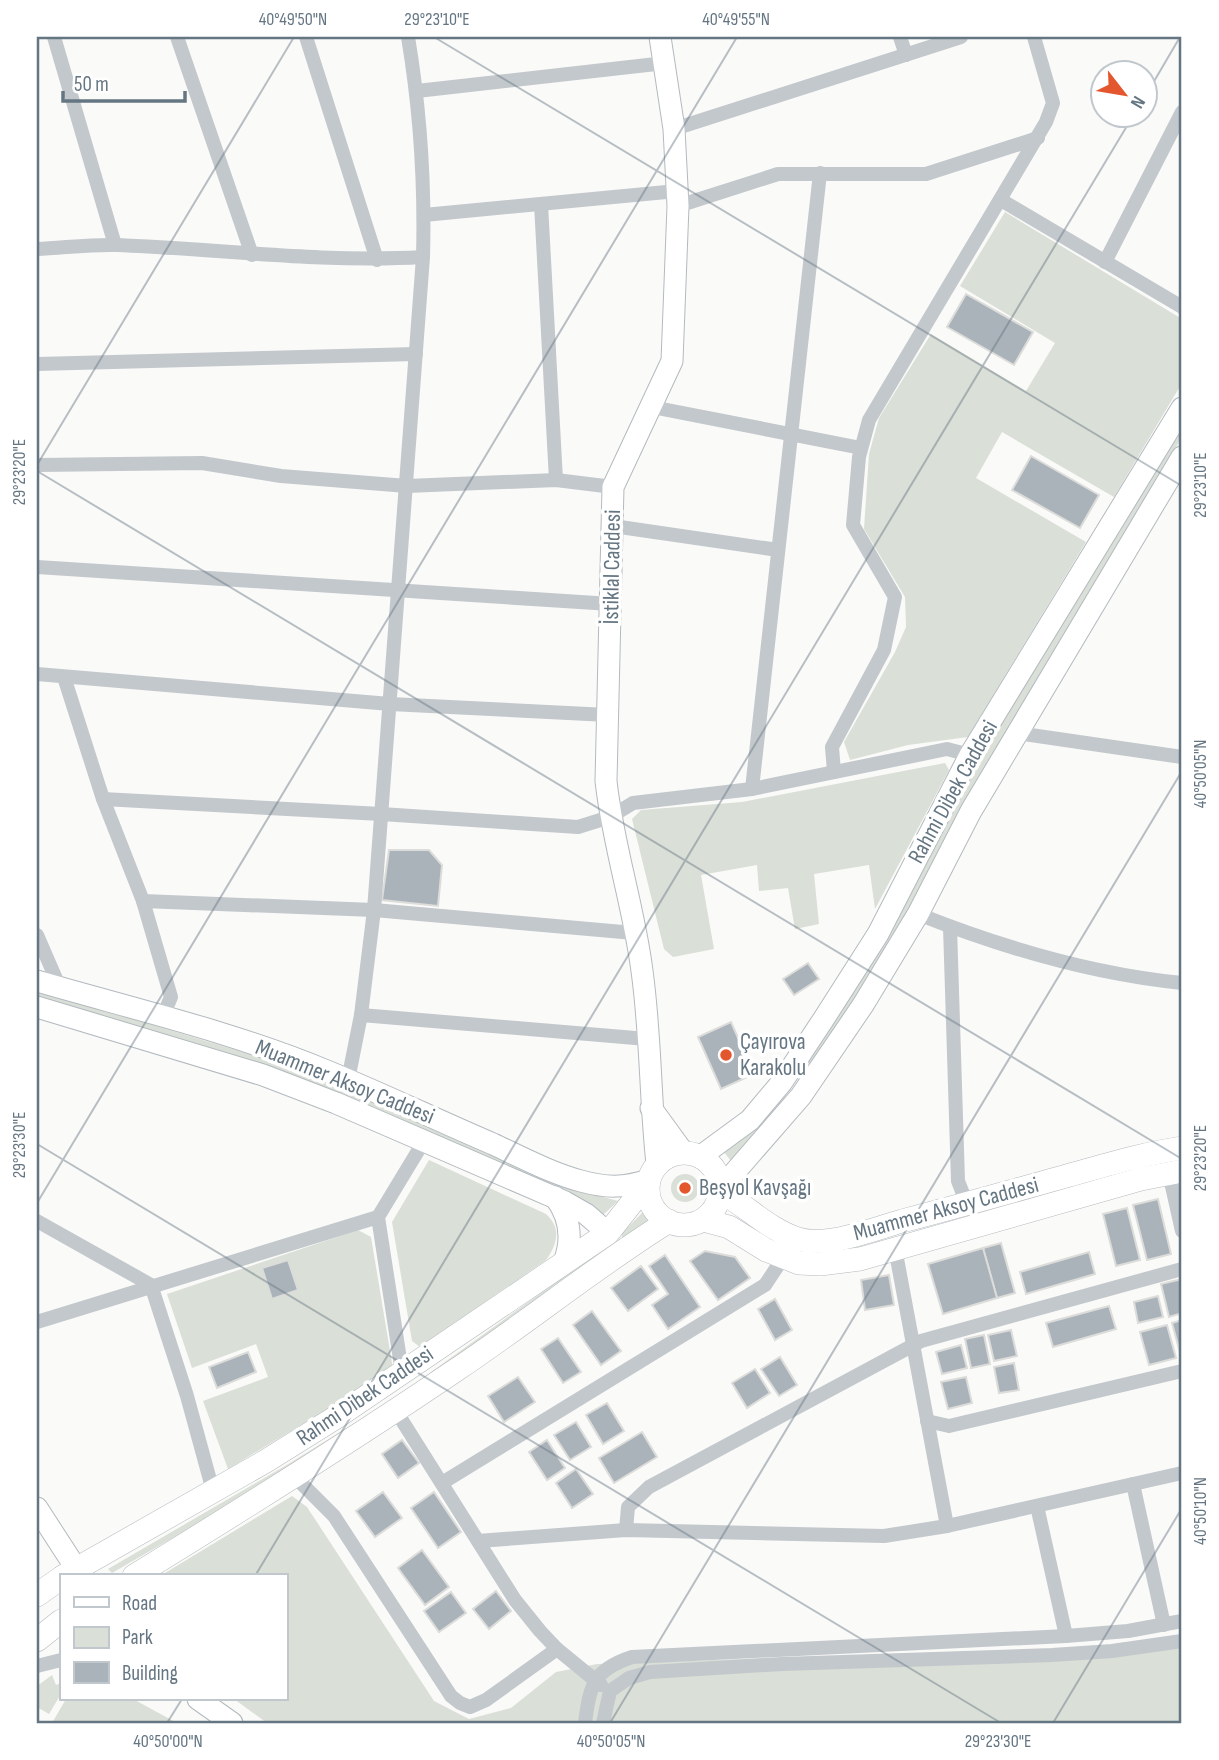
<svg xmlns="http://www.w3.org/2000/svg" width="1219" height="1760" font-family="'Sofia Sans Condensed',sans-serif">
<rect width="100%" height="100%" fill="#fafaf8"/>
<!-- green -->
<g fill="#dadfd7">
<polygon points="1005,212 1182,319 1182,383 1114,497 1002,432 976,478 1086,542 968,737 908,745 850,760 844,742 895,652 906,627 905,597 864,529 869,454 879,418 931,334 1026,391 1055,343 960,286"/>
<polygon points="1182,424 1182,437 959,811 905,917 852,1004 802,1079 797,1075 971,775"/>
<polygon points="945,763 949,770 875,909 869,865 814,874 819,924 795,929 788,888 759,891 757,865 701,875 714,949 673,957 664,949 632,819 641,810 742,802"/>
<path d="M37,990L305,1071L574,1189L618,1201L602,1216C506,1170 411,1119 312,1082C223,1048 128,1025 37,998Z"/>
<polygon points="782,1095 787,1099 731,1161 724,1152 750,1132"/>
<path d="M429,1160L546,1214C562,1228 557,1245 546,1260L420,1347L412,1341L392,1222Z"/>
<circle cx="685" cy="1188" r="14"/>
<polygon points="649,1206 657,1215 622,1239 622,1233"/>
<polygon points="358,1230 371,1237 393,1369 228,1469 203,1401 268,1377 256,1344 192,1368 167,1294"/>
<polygon points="599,1251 604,1257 295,1467 112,1573 108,1569 290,1463 395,1398"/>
<polygon points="292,1496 307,1507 434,1701 469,1719 511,1708 556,1672 597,1664 981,1651 1067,1651 1182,1636 1182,1723 267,1723 234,1699 285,1699 285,1576 160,1576"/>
<polygon points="52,1675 56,1685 61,1683 61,1694 49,1714 37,1707 37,1686"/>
<polygon points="66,1699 133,1699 177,1723 52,1723"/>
</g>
<!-- building -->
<g fill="#aab3b9" stroke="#dcdcda" stroke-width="2">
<polygon points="966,294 1033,332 1014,365 947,327"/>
<polygon points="1031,456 1099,495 1080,528 1012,490"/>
<polygon points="389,850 429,850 442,865 438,906 382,900"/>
<polygon points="808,963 819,979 794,995 783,979"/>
<polygon points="731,1022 754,1074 721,1089 698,1037"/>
<polygon points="1158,1199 1171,1254 1147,1260 1133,1205"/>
<polygon points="1127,1208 1140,1260 1116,1266 1103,1214"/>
<polygon points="1001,1243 1015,1293 997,1298 983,1248"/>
<polygon points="983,1248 997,1298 943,1314 928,1264"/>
<polygon points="705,1251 735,1257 750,1278 718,1300 690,1261"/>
<polygon points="1089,1252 1095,1274 1026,1294 1020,1272"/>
<polygon points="665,1255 700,1307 668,1329 652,1305 668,1294 649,1266"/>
<polygon points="288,1260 298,1290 272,1299 262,1268"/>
<polygon points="641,1266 658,1289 628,1311 611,1288"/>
<polygon points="889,1275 894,1305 865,1310 861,1280"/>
<polygon points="1182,1279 1182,1313 1169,1317 1161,1284"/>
<polygon points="1158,1296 1163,1317 1138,1323 1134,1302"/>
<polygon points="775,1299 792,1330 775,1340 758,1309"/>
<polygon points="1109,1306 1116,1329 1053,1347 1046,1323"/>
<polygon points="592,1311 621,1351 601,1365 573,1325"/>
<polygon points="1182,1320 1182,1355 1181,1356 1172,1323"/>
<polygon points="1167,1325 1176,1358 1149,1365 1140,1332"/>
<polygon points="1011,1330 1017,1356 994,1361 988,1335"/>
<polygon points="984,1335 990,1364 971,1368 965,1339"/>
<polygon points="558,1338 581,1372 563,1383 541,1349"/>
<polygon points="961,1345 967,1368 942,1374 936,1352"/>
<polygon points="248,1352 256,1372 217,1388 209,1367"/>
<polygon points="780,1357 797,1385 779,1396 761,1369"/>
<polygon points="1014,1363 1019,1390 999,1393 994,1367"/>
<polygon points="755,1369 770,1393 747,1408 732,1383"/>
<polygon points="518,1377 535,1402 504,1422 488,1396"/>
<polygon points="966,1377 972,1403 948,1409 941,1382"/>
<polygon points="607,1403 624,1431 603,1444 586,1415"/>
<polygon points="576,1422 591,1447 570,1460 554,1435"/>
<polygon points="642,1432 657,1457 614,1483 599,1458"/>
<polygon points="402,1440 419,1463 398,1478 382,1454"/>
<polygon points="547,1440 565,1468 547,1480 529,1452"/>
<polygon points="576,1469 593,1494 572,1508 556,1483"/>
<polygon points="383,1492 402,1518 375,1537 356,1511"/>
<polygon points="434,1492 461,1532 438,1548 411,1508"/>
<polygon points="422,1550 449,1587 425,1605 398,1568"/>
<polygon points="496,1591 511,1611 489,1629 473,1609"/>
<polygon points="451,1592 466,1613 439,1632 424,1611"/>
</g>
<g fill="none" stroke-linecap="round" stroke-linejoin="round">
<!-- secondary casing -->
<g stroke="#b3babf" stroke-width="23">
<g id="secondary">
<path d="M37,981C134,1009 233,1032 327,1071C383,1094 437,1120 493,1144C521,1157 551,1173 581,1181C606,1188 624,1188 649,1180"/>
<polyline points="37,1007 263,1075 336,1103 565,1202 586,1214 608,1233"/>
<polyline points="651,1108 683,1152"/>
<polyline points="701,1156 750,1120 782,1082 823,1020 878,934 970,755 1182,408"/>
<path d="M657,1164C650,1100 651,1035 642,971C634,907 613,846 606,781L613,487L672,361L678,206L674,129L660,37"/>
<polyline points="721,1188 801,1096 863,1005 918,914 971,811 1182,457"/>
<path d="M555,1197C570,1217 573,1239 564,1262"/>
<polyline points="37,1508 81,1576"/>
<polyline points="198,1699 232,1723"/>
</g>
</g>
<!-- primary casing -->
<g stroke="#b5babe" stroke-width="24">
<g id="primary">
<circle cx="684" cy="1189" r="36"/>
<path d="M721,1192C747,1206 769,1230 798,1239C827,1248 874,1229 902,1221C956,1207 1009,1192 1063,1177C1103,1166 1141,1154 1182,1148"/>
<polyline points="703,1220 729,1227 766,1250 799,1263 820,1264 860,1259 1141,1179 1182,1171"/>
<polyline points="64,1576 266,1461 338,1416 608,1233 634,1200 648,1192"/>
<path d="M134,1576C243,1509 350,1442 456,1370C528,1322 595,1267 669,1221"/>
<polyline points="37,1595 61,1578"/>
<polyline points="37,1640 61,1621"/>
</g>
</g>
<!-- street -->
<g stroke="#c3c8cc" stroke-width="14">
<polyline points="54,37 115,245"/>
<polyline points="177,37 252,255"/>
<polyline points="306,37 377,260"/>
<polyline points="900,37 906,55"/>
<polyline points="417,91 665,63"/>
<polyline points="674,129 961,37"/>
<polyline points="1001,200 1182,307"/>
<polyline points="541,204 556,480"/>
<polyline points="678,206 778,174 926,174 1038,138"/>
<polyline points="424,215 677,191"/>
<path d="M37,249C63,248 91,244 117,245C220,249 321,263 423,257"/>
<polyline points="1105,262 1182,112"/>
<polyline points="37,364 416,354"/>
<polyline points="652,407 861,448"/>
<polyline points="37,465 202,463 281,476 407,486 556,480 613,487"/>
<polyline points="613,526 778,550"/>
<polyline points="37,567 611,604"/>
<polyline points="37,674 390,704 608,715"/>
<polyline points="64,677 103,799 143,901 171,997 163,1016"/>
<polyline points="1017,733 1182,757"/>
<polyline points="834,772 832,747 884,650 895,597 853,525 859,457 869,420 1046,122 1053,103 1034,37"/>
<polyline points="752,789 820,173"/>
<polyline points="103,799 381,814 578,827 610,817 633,803 752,789 947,749 970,755"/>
<polyline points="143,901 374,910 634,933"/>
<path d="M918,914C1001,947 1092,974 1182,983"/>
<polyline points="950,927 958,1181 967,1204"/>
<polyline points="37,935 60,988"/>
<polyline points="361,1015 647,1039"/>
<path d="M348,1080L361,1015L374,910L423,257C425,183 420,109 408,37"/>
<polyline points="1169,1173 1182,1231"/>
<polyline points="37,1221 151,1285 187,1396 213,1491"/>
<polyline points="895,1248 947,1526"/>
<polyline points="37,1322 378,1217"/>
<polyline points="402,1372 378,1217 424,1141"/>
<polyline points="396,1411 515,1600 540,1631 557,1649 601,1685"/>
<polyline points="927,1421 949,1426 1182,1371"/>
<polyline points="295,1477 334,1516 451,1696 460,1703 470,1707 486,1700 557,1649"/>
<polyline points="442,1483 765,1285 783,1258"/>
<polyline points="1133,1484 1164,1625"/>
<polyline points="1037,1506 1066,1636"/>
<polyline points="626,1530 628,1507 649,1487 921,1341 1182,1269"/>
<polyline points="478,1541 626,1530 884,1536 947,1526 1182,1473"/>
<polyline points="37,1666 61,1660"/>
<path d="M585,1723C590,1685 593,1670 632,1657L1066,1636L1128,1631L1182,1621"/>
<polyline points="603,1723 610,1691 629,1678 650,1672 782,1664 1052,1655 1112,1651 1182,1641"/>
</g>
<!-- secondary -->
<use href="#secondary" stroke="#fff" stroke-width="21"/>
<!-- primary -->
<use href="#primary" stroke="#fff" stroke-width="23"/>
</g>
<!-- ticks -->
<path fill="none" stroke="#657683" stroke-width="2" stroke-opacity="0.45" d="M434,37L1182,486M1146,95L1180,37M37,465L294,37M37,471L1182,1159M37,1144L1001,1723M37,1203L737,37M255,1576L1133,116M167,1723L182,1699M610,1723L1182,771M1053,1723L1182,1508"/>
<!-- markers -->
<g fill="#e4572e" stroke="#fff" stroke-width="2.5">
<circle cx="726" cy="1055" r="7"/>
<circle cx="685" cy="1188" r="7"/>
</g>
<g text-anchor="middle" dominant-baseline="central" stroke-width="7" stroke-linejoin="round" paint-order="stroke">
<!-- street labels -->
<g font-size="23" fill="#657683" stroke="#fff">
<text transform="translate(612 567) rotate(-89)">İstiklal Caddesi</text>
<text transform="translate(953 792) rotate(-61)">Rahmi Dibek Caddesi</text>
<text transform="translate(345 1082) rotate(22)">Muammer Aksoy Caddesi</text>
<text transform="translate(946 1209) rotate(-15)">Muammer Aksoy Caddesi</text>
<text transform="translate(365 1396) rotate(-34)">Rahmi Dibek Caddesi</text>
</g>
<!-- poi labels -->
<g font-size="23" fill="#657683" stroke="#fff" text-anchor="start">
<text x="740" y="1042">Çayırova<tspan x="740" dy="26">Karakolu</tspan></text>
<text x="699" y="1188">Beşyol Kavşağı</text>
</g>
</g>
<!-- border -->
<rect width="1219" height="1760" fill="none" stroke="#ffffff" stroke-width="77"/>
<!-- legend -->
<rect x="60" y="1574" width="228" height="126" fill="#ffffff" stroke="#c1c8cd" stroke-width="2"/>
<rect x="74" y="1597" width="35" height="10" fill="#ffffff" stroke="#c1c8cd" stroke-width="2"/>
<text x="122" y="1610" font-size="21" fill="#657683">Road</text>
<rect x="74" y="1627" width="35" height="21" fill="#dadfd7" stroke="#c1c8cd" stroke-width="2"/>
<text x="122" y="1644" font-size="21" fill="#657683">Park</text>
<rect x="74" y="1662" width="35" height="21" fill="#aab3b9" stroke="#c1c8cd" stroke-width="2"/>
<text x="122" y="1680" font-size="21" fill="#657683">Building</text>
<!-- north arrow -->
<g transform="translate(1124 94) rotate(121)"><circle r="33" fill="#ffffff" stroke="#c1c8cd" stroke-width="2"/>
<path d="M0-5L12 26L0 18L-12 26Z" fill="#e4572e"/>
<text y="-10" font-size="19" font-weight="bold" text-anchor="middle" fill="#657683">N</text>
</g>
<!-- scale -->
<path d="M63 91v10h122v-10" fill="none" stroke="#657683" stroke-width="3.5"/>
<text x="74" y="91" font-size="21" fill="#657683" stroke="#ffffff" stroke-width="5" paint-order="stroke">50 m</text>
<rect x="38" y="38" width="1142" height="1684" fill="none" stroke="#657683" stroke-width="2.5"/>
<g font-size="18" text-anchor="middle" fill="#657683">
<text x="293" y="25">40°49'50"N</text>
<text x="437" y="25">29°23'10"E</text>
<text x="736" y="25">40°49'55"N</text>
<text transform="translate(19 472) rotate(-90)" y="6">29°23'20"E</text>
<text transform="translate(1200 485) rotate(-90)" y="6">29°23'10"E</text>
<text transform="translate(1200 774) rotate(-90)" y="6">40°50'05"N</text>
<text transform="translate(19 1145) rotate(-90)" y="6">29°23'30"E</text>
<text transform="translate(1200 1158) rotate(-90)" y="6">29°23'20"E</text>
<text transform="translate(1200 1511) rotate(-90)" y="6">40°50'10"N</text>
<text x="168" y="1747">40°50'00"N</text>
<text x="611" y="1747">40°50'05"N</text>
<text x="998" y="1747">29°23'30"E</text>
</g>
</svg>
